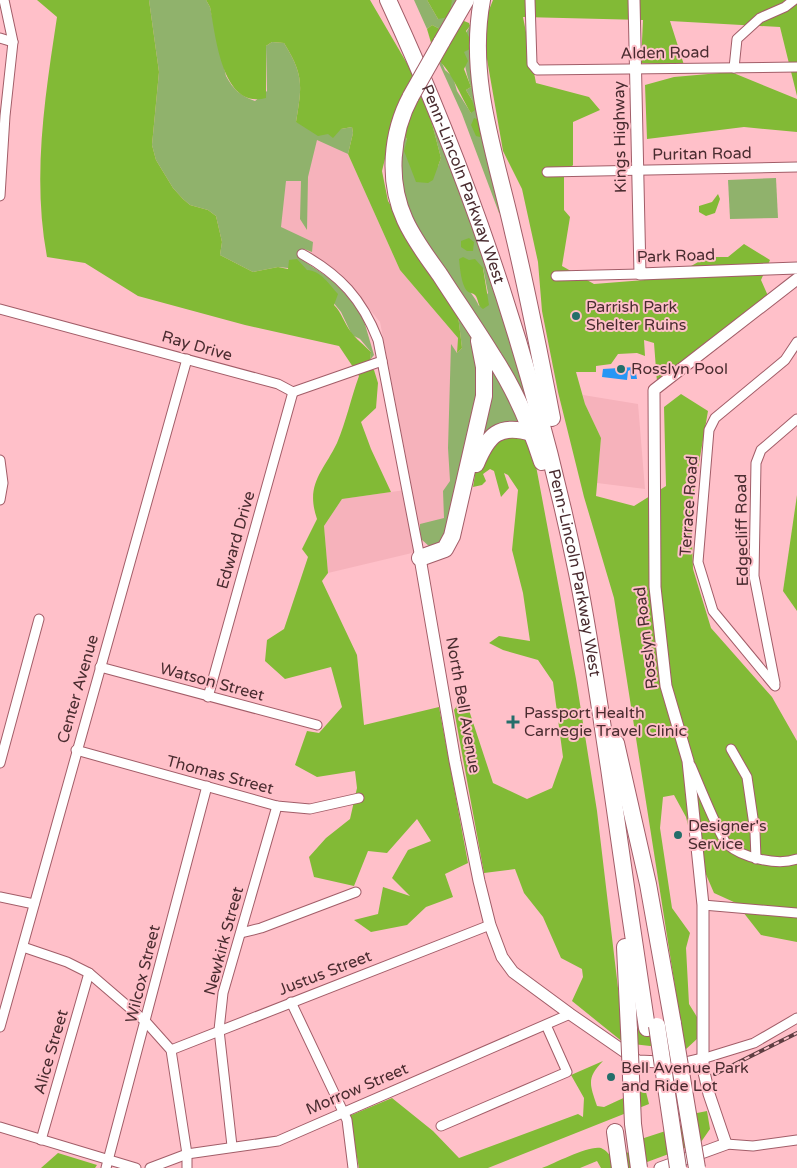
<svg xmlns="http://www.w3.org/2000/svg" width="797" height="1168" font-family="'Varela Round',sans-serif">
<rect width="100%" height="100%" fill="#ffc0c9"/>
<!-- built -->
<g fill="#f6b2bb">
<polygon points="284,114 348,154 400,270 458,338 448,517 412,553 328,573 324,526 342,499 412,489 380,322 340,273 266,226"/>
<polygon points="583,395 638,404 645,489 597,483 601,438 585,404"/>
</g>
<!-- green -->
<g fill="#90b26c" fill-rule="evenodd">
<path d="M149,0H206L210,7L226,76C233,89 240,96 255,101L267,91L266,46L272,42L284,43C304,75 302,86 296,122L341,129L352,127L353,133L348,154L317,140L308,177L307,230L300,219L301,181H286L281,227L313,242L312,252L304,249V261L335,282L362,314L374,355L370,360L371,352L360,339L352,335L341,312L307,270L278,267L253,272L220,255L222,242L216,216L208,210L190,205L183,199L173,188L156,160L152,145L159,72Z"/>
<polygon points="414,0 427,0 438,19 452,0 458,0 442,30 432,25 427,29"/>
<path d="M469,23L471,29L506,214L499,213L462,114L438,61L442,63L445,70L453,77L457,91L471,113L472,100L466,90L471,87C465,70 458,42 470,26Z"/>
<path d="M429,112L483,251L528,401L524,403L413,225L400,184L403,130L407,140L438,166L441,158ZM483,268L488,293L479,306C475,296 466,289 463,279Z"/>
<polygon points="776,178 778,218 730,219 728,180"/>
<polygon points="458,315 471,330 481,377 447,541 431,548 420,538 420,524 444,518 443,491 450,481 448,448 451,344 457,353 462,348"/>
<polygon points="489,359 521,422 486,438 479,435"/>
</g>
<!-- forest -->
<g fill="#82ba36">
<path d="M37,0H149L159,72L152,145L156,160L173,188L183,199L190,205L208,210L216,216L222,242L220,255L253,272L278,267L288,269L289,260L297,259L307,270C320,270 330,285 338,294L334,305C342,313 344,323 351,332C355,338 365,346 371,352L369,370H374L378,383L376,408L361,422L371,449L391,492L342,499L324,526L328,573L322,581L357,655L364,725L439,707L468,863L445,874L453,897L426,907L407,925L371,932L354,920L378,914L383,887L410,896L392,878L408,850L431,841L417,819L387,853L368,851L354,886L314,877L309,857L326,838L350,819L357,788L355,771L317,777L295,765L307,731L319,733L342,707L331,667L285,679L265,661L267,640L284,629L308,557L302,549L317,519C305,484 323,472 337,443C346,422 351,398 359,376L339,346L245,325L138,296L85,263L47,257C32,177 45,96 57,17Z"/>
<path d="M206,0H370L415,77L395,118L382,171L388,201L458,315L462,348L457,353L458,338L400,270L348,154L353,133L352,127L341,129L333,138L328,134L318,136L296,122C302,86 304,75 284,43L272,42L266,46V98C222,110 216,37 210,7Z"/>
<polygon points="427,0 452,0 449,17 438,19"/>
<polygon points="493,0 797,0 797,96 780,27 670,21 684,65 641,63 643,20 523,17 536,83 589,97 600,110 573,122 573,165 564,176 564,210 570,217 562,266 594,284 670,278 707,257 728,257 744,244 770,260 761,280 772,305 657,382 654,343 644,340 645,356 637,353 618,354 611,364 596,366 596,372 576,372 585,404 601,438 596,496 634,506 666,486 664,407 681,394 708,411 691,509 693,569 711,628 772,697 797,741 797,942 761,935 736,903 714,893 692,842 686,817 674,795 663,797 660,828 672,908 690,933 686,948 689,1004 697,1017 698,1038 685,1050 624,1043 572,1001 583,977 582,969 561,958 543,917 524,893 515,869 484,873 454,710 464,695 493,783 527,799 552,788 563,757 553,682 538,660 503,650 489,643 499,636 530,641 523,593 512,550 518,490 508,475 504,473 509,488 501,497 494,471 490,469 483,474 486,481 482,485 473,487 475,475 474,461 500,435 525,434 533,450 576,679 597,811 623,1030 681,1025 614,598 584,497 558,392 542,311 538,262 522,189 503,151 484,42 487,15"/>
<path d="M464,21L469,23L470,26L466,31L471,41L470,49L464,52L468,61L464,69L471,87L466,90L472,100L475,110L471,113C461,97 451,70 438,60L459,23Z"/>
<polygon points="432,25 442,30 432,46 427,29"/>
<polygon points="731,72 797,99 797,132 744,127 647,139 645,85 674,77"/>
<polygon points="419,93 429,112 441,158 433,180 428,183 416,182 404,151 407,140 403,130"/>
<polygon points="474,118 480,120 482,134 480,137 476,136 471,125"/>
<polygon points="718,194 720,199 715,213 706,216 699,212 699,206 712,202"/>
<polygon points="469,238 474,242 473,251 467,251 461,247 461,241"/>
<path d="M463,257L469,260L475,259L483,268L489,305L483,309C477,305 479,300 475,295C473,293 469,293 467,291C461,284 460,268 459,259Z"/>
<polygon points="797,495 797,611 783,591"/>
<path d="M603,1061C586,1078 590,1085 597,1106L604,1107L645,1088L649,1104L488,1168H359L349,1116L392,1098L433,1131L459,1158L578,1114L583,1117L584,1098L571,1075Z"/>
<path d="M707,1111L710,1129L701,1142L631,1168H601L597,1161L580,1168H542C555,1163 589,1145 601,1148C606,1150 610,1155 612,1159L625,1155L641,1139L684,1125L697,1113Z"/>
<polygon points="58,1153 97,1165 95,1168 41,1168"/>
</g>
<!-- water -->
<polygon fill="#2796f5" points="635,367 637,379 631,379 630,370 628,371 627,380 602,377 603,369"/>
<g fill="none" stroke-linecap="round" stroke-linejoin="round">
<!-- minor casing -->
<g stroke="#a25d68" stroke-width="11">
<g id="minor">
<polyline points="530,0 532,64 537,70 797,67"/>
<polyline points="0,38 13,42"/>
<polyline points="734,68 737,39 760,18 785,7 794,0"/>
<polyline points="547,172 797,167"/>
<polyline points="0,196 5,116 13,42 4,0"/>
<path d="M302,254C340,275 362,299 378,340L420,558"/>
<polyline points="556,276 640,274"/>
<polyline points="0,309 278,384 293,392 382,361"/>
<polyline points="0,460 3,483 0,500"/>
<polyline points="100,667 317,725"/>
<polyline points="775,683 754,576 756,463 761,450 797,419"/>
<polyline points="775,686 713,611 698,562 709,430 715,418 785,360 797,342"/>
<polyline points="208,697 293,392"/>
<polyline points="731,749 747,777 755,832 756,859"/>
<polyline points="76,750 277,806 310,809 359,798"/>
<polyline points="0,763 39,619"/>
<path d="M691,766C697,780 720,837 727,844C742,858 778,866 797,859"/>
<polyline points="0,897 34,904"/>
<polyline points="703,905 797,913"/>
<polyline points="241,933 261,928 356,892"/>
<polyline points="23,947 67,962 89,973 146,1022 171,1050 187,1154 187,1168"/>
<polyline points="291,1002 347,1120 353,1168"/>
<polyline points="0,1027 187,359"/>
<polyline points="171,1050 490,925"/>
<polyline points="702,1059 754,1043 797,1018"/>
<polyline points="441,1126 567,1072 546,1025"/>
<polyline points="0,1127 136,1168"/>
<polyline points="41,1140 89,973"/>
<polyline points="726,1144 753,1146 797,1140"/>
<polyline points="232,1146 219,1030 223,993 277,806"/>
<polyline points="106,1168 207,786"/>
<polyline points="150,1168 187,1154 278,1141 570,1014"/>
</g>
</g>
<!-- tertiary casing -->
<g stroke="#a25d68" stroke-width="13">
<g id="tertiary">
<polyline points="634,0 640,274 797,268"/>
<polyline points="420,558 455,761 479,881 490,925 502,957 513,972 570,1014 638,1061 685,1063 702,1059"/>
<polyline points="660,1168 726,1144 709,1094 703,1068 703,905 688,761 666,686 655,587 654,390 797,279"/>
</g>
</g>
<!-- motorway casing -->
<g stroke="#a25d68" stroke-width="18">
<g id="motorway">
<path id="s1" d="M388,0C473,183 536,375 577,573C590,637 599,703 609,768C621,855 634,941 647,1028"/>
<path d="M482,0C467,79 496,155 513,232C528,294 540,356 552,418"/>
<polyline points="441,43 466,0"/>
<path d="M411,96C391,133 387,181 405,220C414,240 428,258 440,275C458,303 477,330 494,358C515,390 530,425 542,462"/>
<path d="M476,464C488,435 499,423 532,433"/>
<polyline points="420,558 445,549 452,536 484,396 484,367 479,341"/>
<polyline points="616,743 648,884 673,1024"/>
<polyline points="625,947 629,1030"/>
<polyline points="615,1132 620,1168"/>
</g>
</g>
<!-- minor -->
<use href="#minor" stroke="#fff" stroke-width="9"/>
<!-- tertiary -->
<use href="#tertiary" stroke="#fff" stroke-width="11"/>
<!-- motorway -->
<use href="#motorway" stroke="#fff" stroke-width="16"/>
<!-- rail casing -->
<g stroke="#5f3e42" stroke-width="4">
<polyline id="rail" points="715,1074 797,1033"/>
</g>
<!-- rail -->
<use href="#rail" stroke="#ffc0c9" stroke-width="2" stroke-dasharray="5.5" stroke-linecap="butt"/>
<!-- motorway-bridge casing -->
<g stroke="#a25d68" stroke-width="18" stroke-linecap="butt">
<g id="motorway-bridge">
<polyline points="411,96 441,43"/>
<polyline points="673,1024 697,1168"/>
<polyline points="657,1026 678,1168"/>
<polyline points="629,1030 633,1124 639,1168"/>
</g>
</g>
<!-- motorway-bridge -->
<use href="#motorway-bridge" stroke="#fff" stroke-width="16"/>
</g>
<!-- markers -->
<g fill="#246e6a" stroke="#ffc0c9" stroke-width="2">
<circle cx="576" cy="316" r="5"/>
<circle cx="621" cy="369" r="5"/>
<path d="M510.5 714.5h5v5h5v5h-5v5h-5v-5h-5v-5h5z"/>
<circle cx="678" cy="835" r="5"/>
<circle cx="611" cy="1077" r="5"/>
</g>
<g text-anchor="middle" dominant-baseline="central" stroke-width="4" stroke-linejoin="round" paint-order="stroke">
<!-- street labels -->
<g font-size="16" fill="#4a2c30" stroke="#ffc0c9">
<text transform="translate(665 53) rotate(-1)">Alden Road</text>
<text transform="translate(620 137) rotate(-91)">Kings Highway</text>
<text transform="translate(702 154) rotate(-1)">Puritan Road</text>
<text stroke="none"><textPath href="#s1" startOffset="199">Penn-Lincoln Parkway West</textPath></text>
<text transform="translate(676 256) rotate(-2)">Park Road</text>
<text transform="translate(197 346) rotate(16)">Ray Drive</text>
<text transform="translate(689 506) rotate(-86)">Terrace Road</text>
<text transform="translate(742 530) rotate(-91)">Edgecliff Road</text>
<text transform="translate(236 540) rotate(-74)">Edward Drive</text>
<text stroke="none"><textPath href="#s1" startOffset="604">Penn-Lincoln Parkway West</textPath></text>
<text transform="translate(646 638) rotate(-97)">Rosslyn Road</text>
<text transform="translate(212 682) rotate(15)">Watson Street</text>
<text transform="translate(78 689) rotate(-74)">Center Avenue</text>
<text transform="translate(463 705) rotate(80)">North Bell Avenue</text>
<text transform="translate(220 775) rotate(15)">Thomas Street</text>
<text transform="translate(224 941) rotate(-75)">Newkirk Street</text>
<text transform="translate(325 973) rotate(-21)">Justus Street</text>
<text transform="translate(143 974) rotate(-76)">Wilcox Street</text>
<text transform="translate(51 1052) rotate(-74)">Alice Street</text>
<text transform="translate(357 1089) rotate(-23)">Morrow Street</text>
</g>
<!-- poi labels -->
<g font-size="16" fill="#4a2c30" stroke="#ffc0c9" text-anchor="start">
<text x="586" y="307">Parrish Park<tspan x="586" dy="18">Shelter Ruins</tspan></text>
<text x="631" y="369">Rosslyn Pool</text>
<text x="524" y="713">Passport Health<tspan x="524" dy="18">Carnegie Travel Clinic</tspan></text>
<text x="688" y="826">Designer's<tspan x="688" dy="18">Service</tspan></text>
<text x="621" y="1068">Bell Avenue Park<tspan x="621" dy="18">and Ride Lot</tspan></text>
</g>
</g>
</svg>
